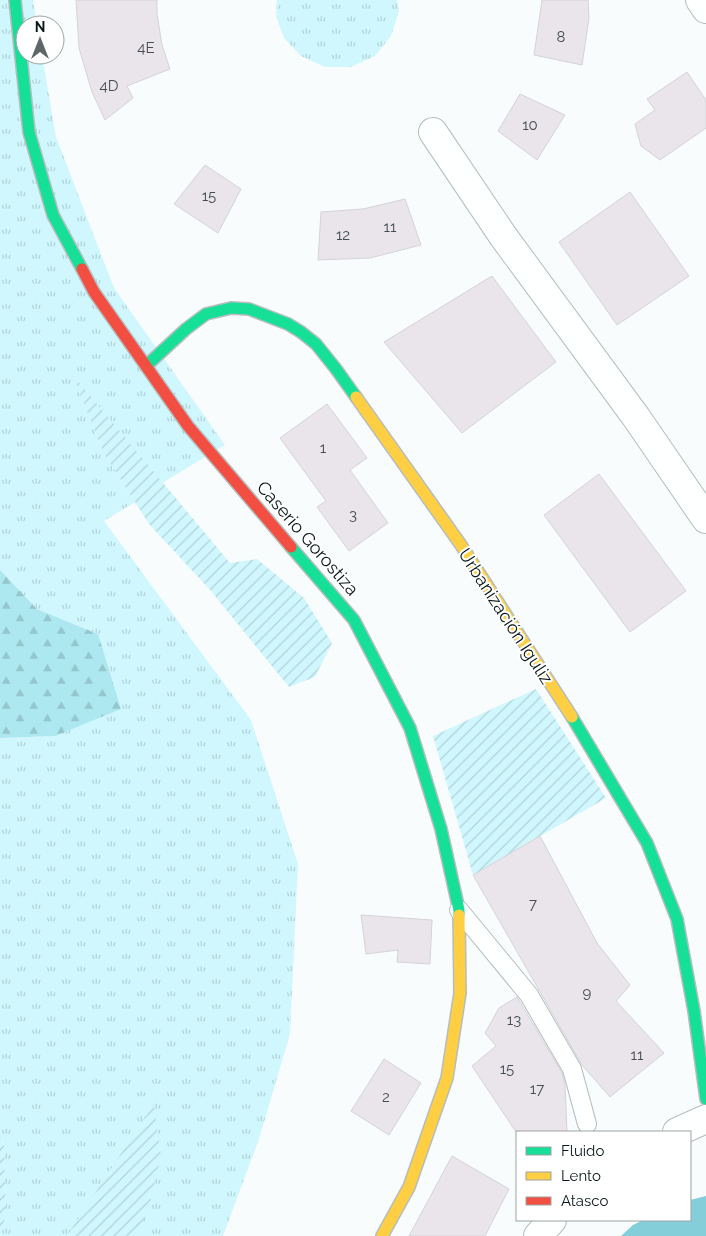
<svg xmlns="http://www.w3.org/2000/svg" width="706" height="1236" font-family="Raleway,sans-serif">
<defs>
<pattern id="grass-tufts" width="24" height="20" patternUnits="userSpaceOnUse" patternTransform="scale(1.25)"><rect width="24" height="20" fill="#d0f7fe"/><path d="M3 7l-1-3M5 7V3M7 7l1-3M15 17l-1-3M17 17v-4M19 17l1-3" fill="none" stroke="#b1d3d9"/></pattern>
<pattern id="forest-firs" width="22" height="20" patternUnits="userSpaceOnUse" patternTransform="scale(1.25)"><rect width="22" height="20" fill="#ade8f0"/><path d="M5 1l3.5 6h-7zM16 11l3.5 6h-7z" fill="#94c6cd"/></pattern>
<pattern id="garden-furrows" width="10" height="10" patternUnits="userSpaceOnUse" patternTransform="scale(1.25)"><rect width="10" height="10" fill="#d0f7fe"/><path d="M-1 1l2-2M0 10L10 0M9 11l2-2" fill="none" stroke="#b1d3d9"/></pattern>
</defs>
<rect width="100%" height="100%" fill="#f8fcfc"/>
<!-- grass -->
<g fill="url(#grass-tufts)">
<polygon points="0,0 33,0 37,25 25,25 25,55 42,55 56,137 114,288 225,445 162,483 74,376 103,452 135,502 104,521 251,720 298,864 290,1034 259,1139 223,1236 0,1236 6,1214 4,1146 0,1136 0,738 55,736 98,634 37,609 0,570"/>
<polygon points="277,0 397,0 399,11 391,36 375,56 351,67 325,67 301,56 284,38 276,16"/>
</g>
<!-- forest -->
<polygon fill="url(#forest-firs)" points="0,570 37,609 98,634 121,709 55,736 0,738"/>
<!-- garden -->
<g fill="url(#garden-furrows)">
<polygon points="73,375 230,563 257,559 304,598 332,643 315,677 289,687 211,591 149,524 103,452"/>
<polygon points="536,689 606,798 473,875 433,736"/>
<polygon points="154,1103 161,1157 149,1206 137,1236 67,1236"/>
<polygon points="0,1136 4,1146 6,1214 0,1236"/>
</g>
<!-- water -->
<polygon fill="#84ced9" points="706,1196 706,1236 621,1236 633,1225 643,1220 690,1220 690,1200"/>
<!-- building -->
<g fill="#e9e5eb" stroke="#d5d3d7">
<polygon points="76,0 157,0 157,14 162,45 170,69 127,86 133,98 105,120 92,92 79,48"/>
<polygon points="542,0 588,0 589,18 582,65 534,55"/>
<polygon points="687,72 706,100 706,128 660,160 641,146 635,124 655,110 647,99"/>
<polygon points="520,94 565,115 537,160 498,131"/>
<polygon points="205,165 241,189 218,233 174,204"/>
<polygon points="630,192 689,276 617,325 559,242"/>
<polygon points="405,199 421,245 370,258 318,260 321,212 363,209"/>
<polygon points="492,276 556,362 462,433 384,342"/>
<polygon points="327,404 367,458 350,470 388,523 349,551 317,507 326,501 280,438"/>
<polygon points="599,474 686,591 630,632 544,515"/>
<polygon points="540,836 597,943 630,985 616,1001 664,1053 610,1097 582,1065 473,875"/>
<polygon points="361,915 432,920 430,964 397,962 398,950 366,954"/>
<polygon points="517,997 562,1073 565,1085 567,1132 516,1132 472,1066 496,1046 485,1033 499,1008"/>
<polygon points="384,1059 421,1083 389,1135 351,1111"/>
<polygon points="452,1156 509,1189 485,1236 409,1236"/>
</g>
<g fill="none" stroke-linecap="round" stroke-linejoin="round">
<!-- lane casing -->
<g stroke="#b5bdbe" stroke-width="20">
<polyline id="lane" points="459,910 529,995 572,1069 587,1124"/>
</g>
<!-- street casing -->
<g stroke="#b5bdbe" stroke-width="30">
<g id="street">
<polyline points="700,0 706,9"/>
<polyline points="433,132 503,236 636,417 706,519"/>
<polyline points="677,1132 706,1119"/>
<polyline points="538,1236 552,1220"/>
</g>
</g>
<!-- fast casing -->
<g stroke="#b5bdbe" stroke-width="14">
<g id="fast">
<polyline points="15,0 29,132 53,215 82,269"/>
<polyline points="146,366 186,329 206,314 231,308 249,309 288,324 301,332 316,344 336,369 356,397"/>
<polyline points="291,547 354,620 410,728 441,829 459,910 459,915"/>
<polyline points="572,717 647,843 677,919 694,1011 706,1099"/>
</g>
</g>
<!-- slow casing -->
<g stroke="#b5bdbe" stroke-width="14">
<g id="slow">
<polyline points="356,397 461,545 572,717"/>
<polyline points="382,1236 409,1187 447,1078 460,993 459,915"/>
</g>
</g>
<!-- jam casing -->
<g stroke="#b5bdbe" stroke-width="14">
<polyline id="jam" points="82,269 94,292 188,426 291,547"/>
</g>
<!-- lane -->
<use href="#lane" stroke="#feffff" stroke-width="18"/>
<!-- street -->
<use href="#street" stroke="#feffff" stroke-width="28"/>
<!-- fast -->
<use href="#fast" stroke="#16e098" stroke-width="11"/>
<!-- slow -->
<use href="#slow" stroke="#ffcf43" stroke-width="11"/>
<!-- jam -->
<use href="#jam" stroke="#f24e42" stroke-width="11"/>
</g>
<g text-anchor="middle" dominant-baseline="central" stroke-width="4" stroke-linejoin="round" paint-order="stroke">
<!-- number labels -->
<g font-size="15" fill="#454d50">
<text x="561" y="37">8</text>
<text x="146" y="48">4E</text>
<text x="109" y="86">4D</text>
<text x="530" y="125">10</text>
<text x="209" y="196">15</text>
<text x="390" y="227">11</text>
<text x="343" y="235">12</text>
<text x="323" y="448">1</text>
<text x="353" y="515">3</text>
<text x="533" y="904">7</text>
<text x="587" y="993">9</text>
<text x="514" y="1020">13</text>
<text x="637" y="1055">11</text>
<text x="507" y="1069">15</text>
<text x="537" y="1089">17</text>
<text x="386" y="1097">2</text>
</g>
<!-- street labels -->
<g font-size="18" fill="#0b1719" stroke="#fff">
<text transform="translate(308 538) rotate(49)">Caserio Gorostiza</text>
<text transform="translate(506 616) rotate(57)">Urbanización Iguliz</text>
</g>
</g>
<!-- legend -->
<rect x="516" y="1131" width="175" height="90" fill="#ffffff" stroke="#9da2a3"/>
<rect x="526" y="1147" width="25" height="8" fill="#16e098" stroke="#9da2a3"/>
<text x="561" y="1156" font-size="15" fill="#0b1719">Fluido</text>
<rect x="526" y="1172" width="25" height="8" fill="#ffcf43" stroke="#9da2a3"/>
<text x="561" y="1181" font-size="15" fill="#0b1719">Lento</text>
<rect x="526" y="1197" width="25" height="8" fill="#f24e42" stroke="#9da2a3"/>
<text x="561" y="1206" font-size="15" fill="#0b1719">Atasco</text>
<!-- north arrow -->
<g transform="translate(40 40)"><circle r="24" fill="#ffffff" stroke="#9da2a3"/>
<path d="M0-4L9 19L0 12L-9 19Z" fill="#5e6768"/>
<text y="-8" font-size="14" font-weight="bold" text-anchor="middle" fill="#0b1719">N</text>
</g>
</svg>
